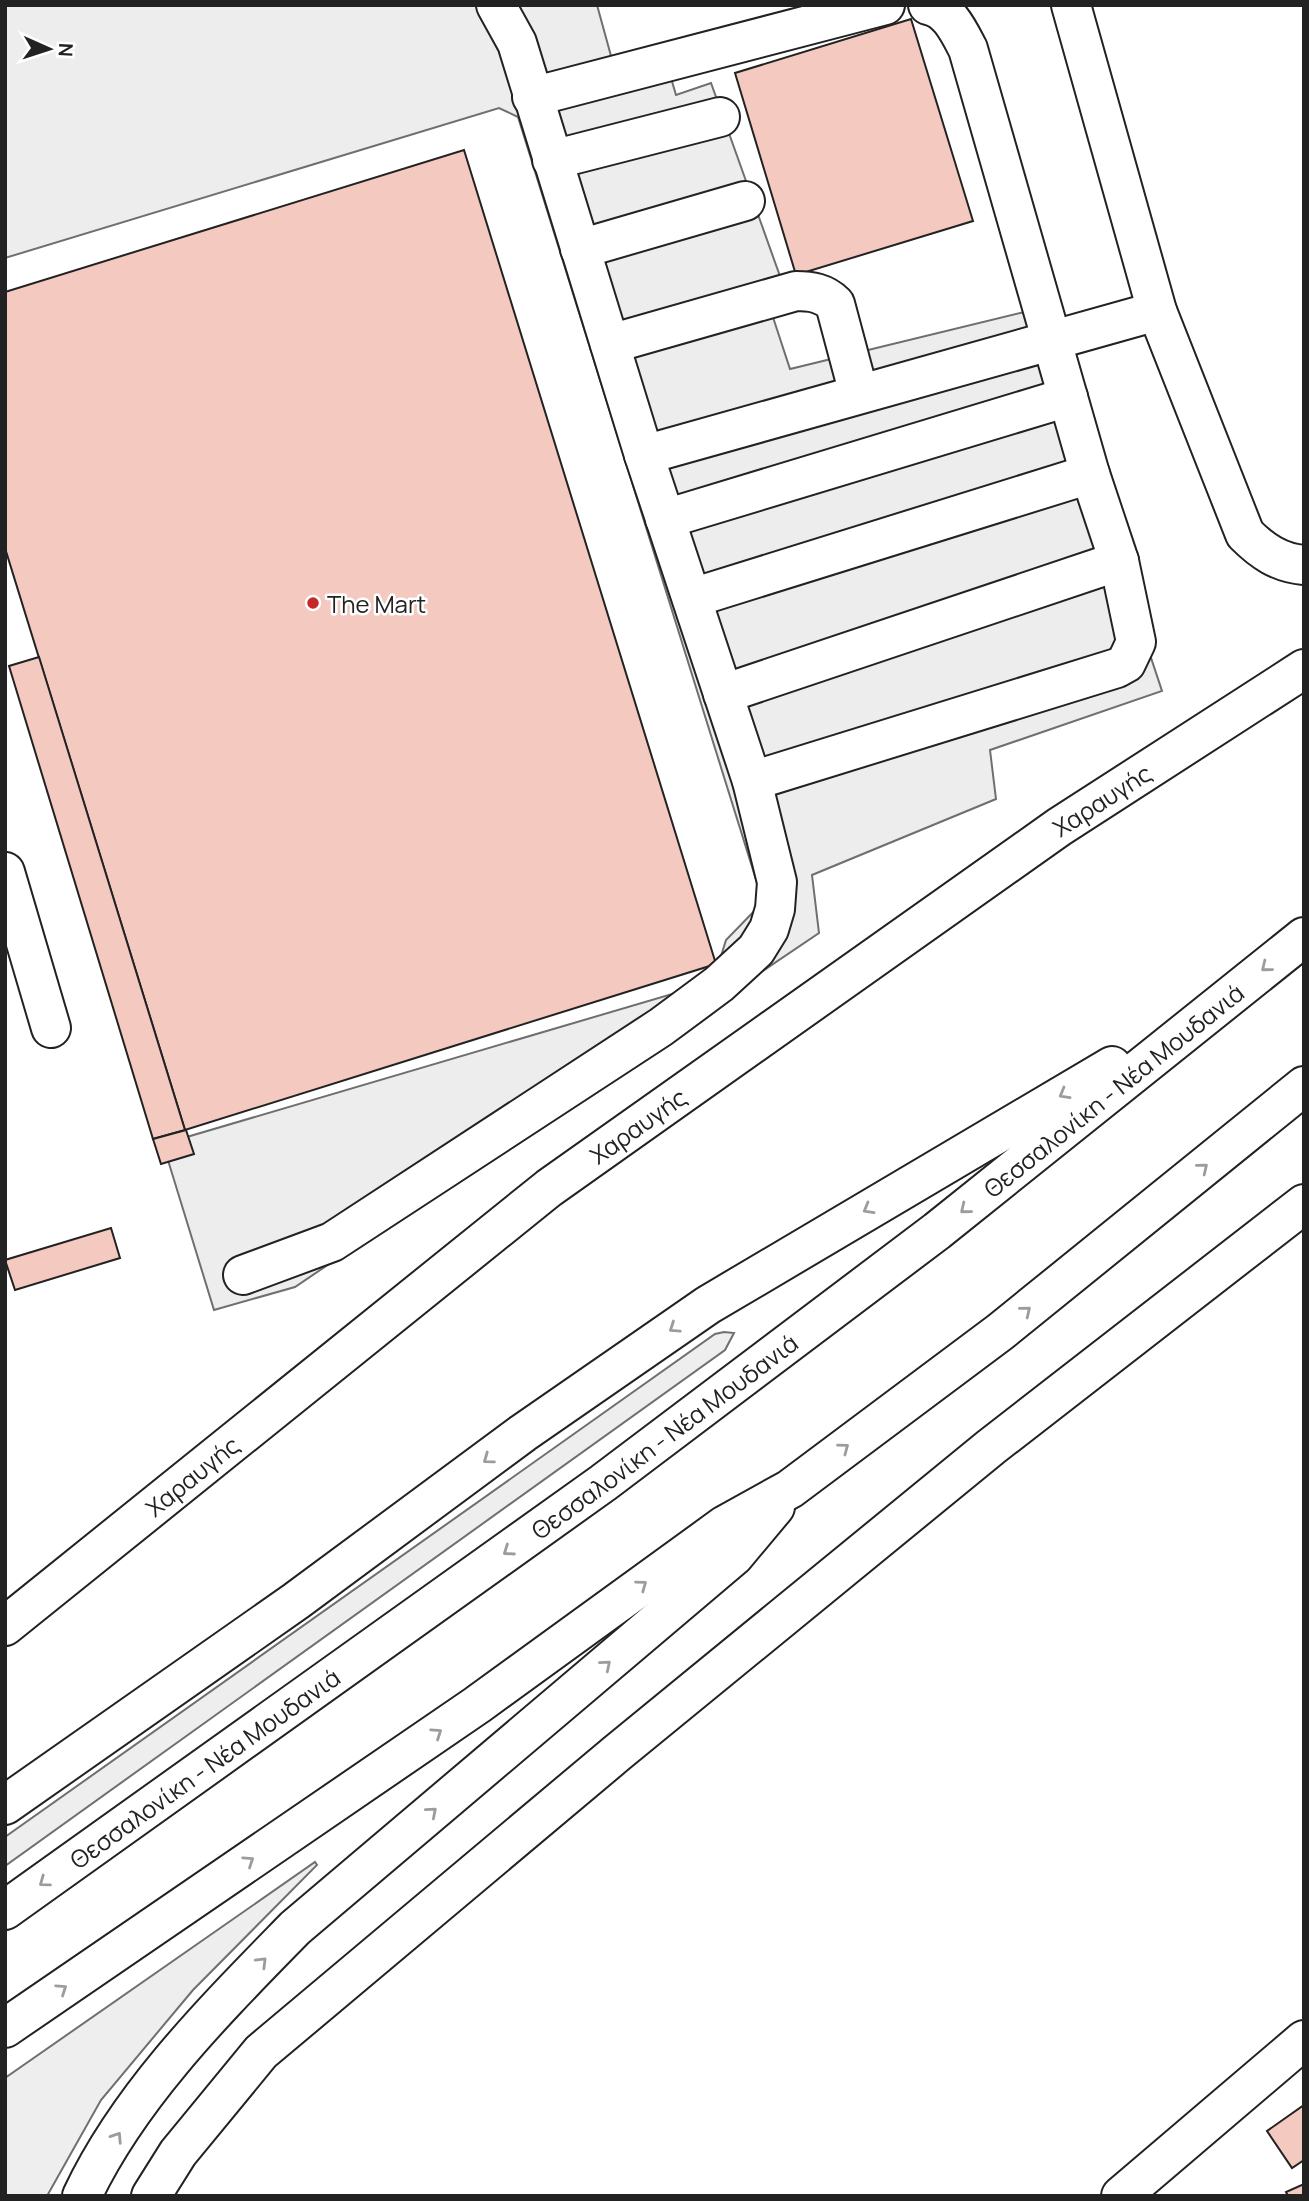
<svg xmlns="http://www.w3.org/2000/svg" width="1309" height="2201" font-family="Manrope,sans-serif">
<rect width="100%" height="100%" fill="#fff"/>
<!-- green -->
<g fill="#eee" stroke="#6f6f6f" stroke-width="2">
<polygon points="724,1332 734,1333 725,1350 5,1866 5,1837 715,1334"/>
<polygon points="315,1862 317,1865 193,1990 101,2100 47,2196 5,2196 5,2078"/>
</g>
<!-- parking -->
<polygon fill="#ededed" stroke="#6f6f6f" stroke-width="2" points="5,5 597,5 616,74 666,61 676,95 711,83 786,293 767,299 790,369 1041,308 1090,474 1162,691 990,750 996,799 812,875 819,933 295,1287 214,1310 163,1144 713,982 726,940 763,902 518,117 499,108 5,258"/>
<!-- building -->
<g fill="#f3c9c0" stroke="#222" stroke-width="2">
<polygon points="911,19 973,221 796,275 735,73"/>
<polygon points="464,150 716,964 185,1130 5,548 5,292"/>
<polygon points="39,657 185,1130 153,1139 9,666"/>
<polygon points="186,1130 194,1154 161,1164 153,1139"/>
<polygon points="111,1228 120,1258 15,1290 5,1260"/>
<polygon points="1304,2105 1304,2160 1292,2168 1267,2131"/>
<polygon points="1304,2184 1304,2196 1288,2196 1286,2192"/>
</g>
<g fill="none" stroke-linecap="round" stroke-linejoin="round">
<!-- minor casing -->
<g stroke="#222" stroke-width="42">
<g id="minor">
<path d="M1071,5L1157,311L1245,534C1262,551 1279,563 1304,565"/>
<polyline points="532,97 885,5"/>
<polyline points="552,160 720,117"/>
<polyline points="580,249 745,201"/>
<path d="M610,344L796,291C811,291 824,293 835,304L859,394"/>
<polyline points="644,455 1157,311"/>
<polyline points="665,519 1068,397"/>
<polyline points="692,598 1090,474"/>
<polyline points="723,694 1119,561"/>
<path d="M752,781L1117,668L1126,663L1136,642L1119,561L1090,474L968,49C959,32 949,9 928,5"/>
<polyline points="5,872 51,1028"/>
<polyline points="243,1275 332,1242 661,1027 719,984 756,950 769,929 775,909 777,882 752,781 644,455 517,43 496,5"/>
<path id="s1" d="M5,1626L549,1188L1059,827L1304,669"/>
<polyline points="151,2196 178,2153 261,2052 617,1753 991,1447 1304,1204"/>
<polyline points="1121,2196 1304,2040"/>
</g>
</g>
<!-- highway casing -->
<g stroke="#222" stroke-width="42">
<g id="highway">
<polyline points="5,1805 296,1601 523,1433 708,1305 1112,1066"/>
<path id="s2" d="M5,1910L603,1483L937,1231L1304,937"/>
<polyline points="5,2028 477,1705 725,1525 790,1489 1000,1332 1304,1086"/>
<path d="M82,2196C130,2094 217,2008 295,1928L734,1556L775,1507"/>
</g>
</g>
<!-- minor -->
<use href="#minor" stroke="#fff" stroke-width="38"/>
<!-- highway -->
<use href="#highway" stroke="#fff" stroke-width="38"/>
</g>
<!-- one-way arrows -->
<defs><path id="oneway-chevron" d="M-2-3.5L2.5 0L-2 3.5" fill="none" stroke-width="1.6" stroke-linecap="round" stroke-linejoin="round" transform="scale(1.75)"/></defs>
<g stroke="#9c9c9c">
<use href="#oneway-chevron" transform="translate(1266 967) rotate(141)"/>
<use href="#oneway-chevron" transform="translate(1064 1094) rotate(150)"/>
<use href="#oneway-chevron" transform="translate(1203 1168) rotate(-39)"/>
<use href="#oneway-chevron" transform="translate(868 1209) rotate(150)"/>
<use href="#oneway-chevron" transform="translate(965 1209) rotate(141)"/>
<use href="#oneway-chevron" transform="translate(1026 1311) rotate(-39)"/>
<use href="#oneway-chevron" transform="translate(674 1328) rotate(146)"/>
<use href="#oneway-chevron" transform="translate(844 1448) rotate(-37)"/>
<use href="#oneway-chevron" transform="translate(488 1459) rotate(144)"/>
<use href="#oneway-chevron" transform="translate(508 1551) rotate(145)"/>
<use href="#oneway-chevron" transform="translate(642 1585) rotate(-36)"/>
<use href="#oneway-chevron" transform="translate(606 1665) rotate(-40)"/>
<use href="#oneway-chevron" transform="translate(437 1733) rotate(-34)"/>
<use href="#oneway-chevron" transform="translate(432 1812) rotate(-41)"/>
<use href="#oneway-chevron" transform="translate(249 1861) rotate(-34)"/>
<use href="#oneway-chevron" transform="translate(44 1882) rotate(144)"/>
<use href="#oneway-chevron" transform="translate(262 1962) rotate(-45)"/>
<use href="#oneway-chevron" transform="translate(62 1989) rotate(-34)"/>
<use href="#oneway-chevron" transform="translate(117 2137) rotate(-57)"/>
</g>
<!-- markers -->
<circle fill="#c62828" stroke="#fff" stroke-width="2.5" cx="313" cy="603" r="7"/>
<g text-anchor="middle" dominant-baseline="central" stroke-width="5" stroke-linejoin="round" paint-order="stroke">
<!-- poi labels -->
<g font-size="24" fill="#222" stroke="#fff" text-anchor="start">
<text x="327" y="603">The Mart</text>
</g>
<!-- street labels -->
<g font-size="24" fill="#222" stroke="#fff">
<text stroke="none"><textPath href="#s1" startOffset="1374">Χαραυγής</textPath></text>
<text stroke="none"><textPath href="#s2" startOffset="1379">Θεσσαλονίκη - Νέα Μουδανιά</textPath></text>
<text stroke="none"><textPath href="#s1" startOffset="807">Χαραυγής</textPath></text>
<text stroke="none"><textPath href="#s2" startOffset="812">Θεσσαλονίκη - Νέα Μουδανιά</textPath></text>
<text stroke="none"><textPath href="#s1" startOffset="240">Χαραυγής</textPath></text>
<text stroke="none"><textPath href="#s2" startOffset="245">Θεσσαλονίκη - Νέα Μουδανιά</textPath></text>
</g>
</g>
<!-- border -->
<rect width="1309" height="2201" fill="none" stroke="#222222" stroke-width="14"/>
<!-- north arrow -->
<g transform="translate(49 49) rotate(93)" stroke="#ffffff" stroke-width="5" paint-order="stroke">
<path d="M0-5L12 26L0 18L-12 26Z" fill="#222222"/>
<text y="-10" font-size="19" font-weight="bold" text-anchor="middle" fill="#222222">N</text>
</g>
</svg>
